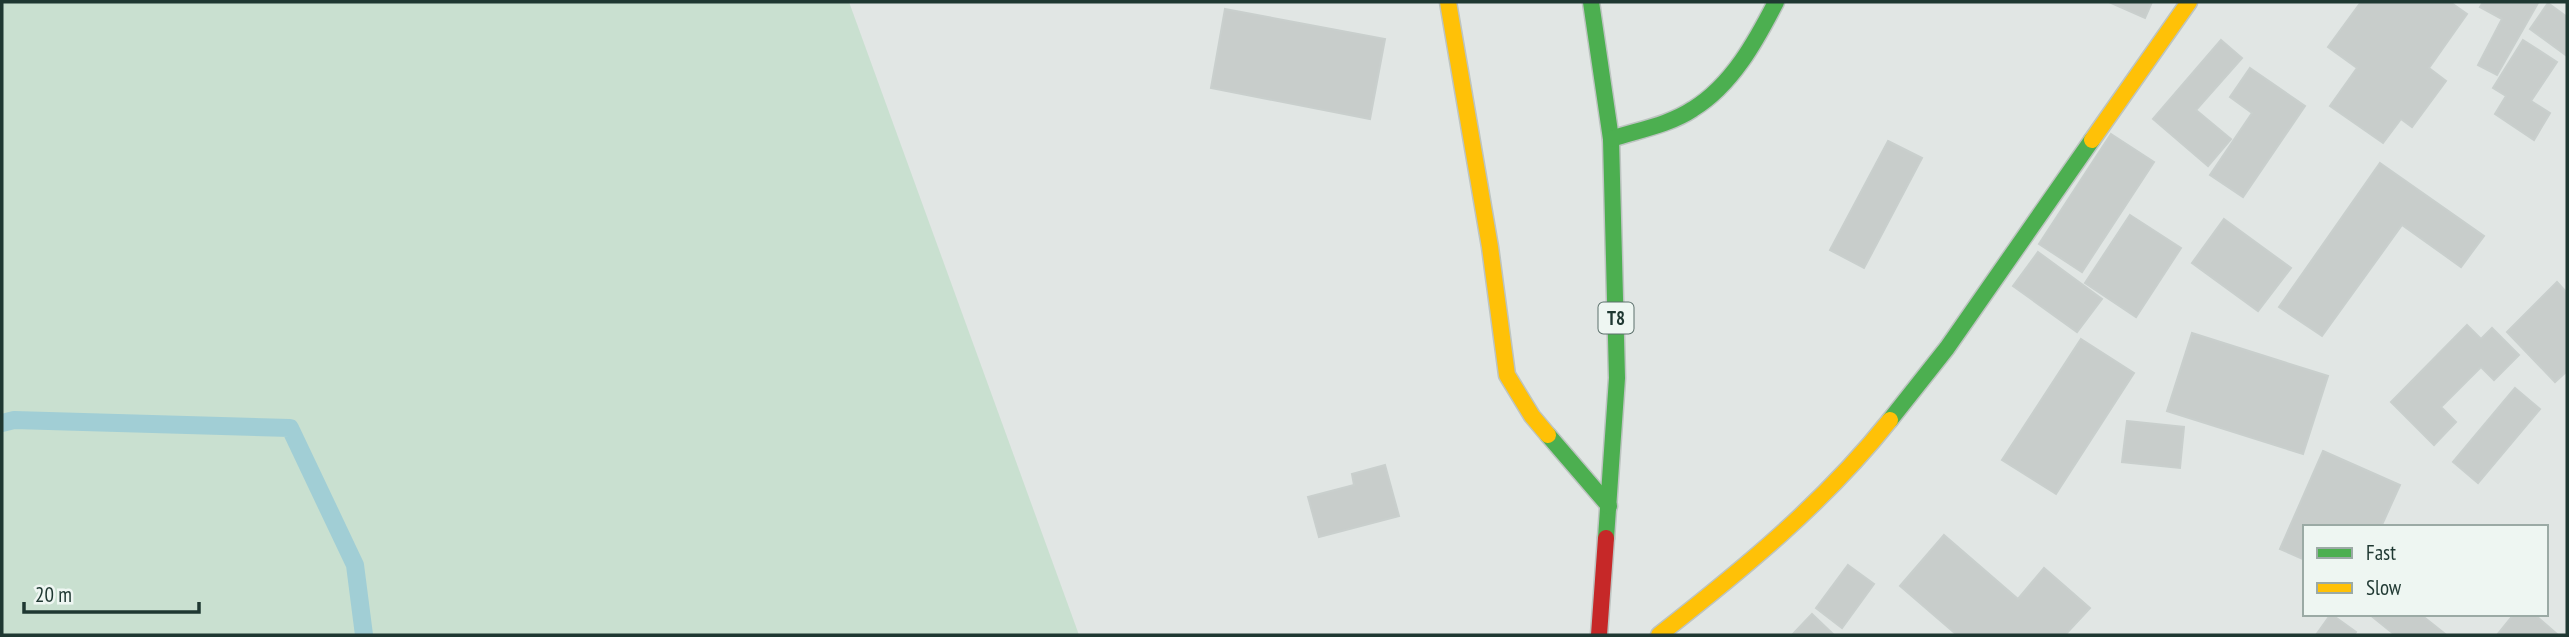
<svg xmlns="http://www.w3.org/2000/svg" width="2569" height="637" font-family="'PT Sans Narrow',sans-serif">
<rect width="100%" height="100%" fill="#e1e6e4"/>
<!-- green -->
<polygon fill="#c9e0d0" points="2,2 849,2 1079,635 2,635"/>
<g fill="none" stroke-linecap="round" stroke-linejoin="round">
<!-- stream -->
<polyline stroke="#a1ced5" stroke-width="18" points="2,423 14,420 290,428 355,565 364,635"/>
</g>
<!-- building -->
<g fill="#c8cdcb" stroke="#c9cfcd" stroke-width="2">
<polygon points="2109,2 2152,2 2145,18"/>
<polygon points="2361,2 2450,2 2467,14 2429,68 2446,81 2412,127 2401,119 2383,143 2330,106 2357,68 2328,47"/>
<polygon points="2483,2 2538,3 2497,75 2478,65 2502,19 2480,7"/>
<polygon points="2548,3 2567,17 2567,56 2530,29"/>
<polygon points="1225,9 1385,39 1370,119 1211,88"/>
<polygon points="2221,40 2242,58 2196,110 2231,139 2208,166 2153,119"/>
<polygon points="2523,40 2557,62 2531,101 2550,113 2534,140 2495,114 2506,96 2493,88"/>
<polygon points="2250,68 2305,106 2243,197 2210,175 2252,113 2230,97"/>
<polygon points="2111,134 2154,162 2082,272 2039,244"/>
<polygon points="1888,141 1922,158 1864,268 1830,250"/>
<polygon points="2380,163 2484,236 2461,267 2402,225 2322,336 2279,307"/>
<polygon points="2130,215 2181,248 2136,317 2085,283"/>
<polygon points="2224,219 2291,268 2258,311 2192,263"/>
<polygon points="2038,252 2102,299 2077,332 2013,286"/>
<polygon points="2557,282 2567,293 2567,371 2555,382 2507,332"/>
<polygon points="2467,325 2481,339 2492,328 2519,355 2494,380 2481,367 2441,407 2456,422 2434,445 2391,402"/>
<polygon points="2192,333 2328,376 2303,454 2167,411"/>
<polygon points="2081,339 2134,373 2056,494 2002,460"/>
<polygon points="2515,388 2540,409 2478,483 2453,462"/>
<polygon points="2127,421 2184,427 2180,468 2122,462"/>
<polygon points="2323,451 2400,485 2381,527 2305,527 2305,560 2280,549"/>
<polygon points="1385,465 1399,516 1319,537 1308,497 1354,485 1352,474"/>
<polygon points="1944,535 2018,599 2044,568 2090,608 2065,635 1957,635 1900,586"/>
<polygon points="1848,565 1874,584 1842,628 1816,608"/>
<polygon points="1812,614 1834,635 1792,635"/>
<polygon points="2331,614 2356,632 2354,635 2316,635"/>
<polygon points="2369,614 2420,614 2444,633 2395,635"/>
<polygon points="2514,614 2534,614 2557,634 2497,635"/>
</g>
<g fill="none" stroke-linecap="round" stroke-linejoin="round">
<!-- fast casing -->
<g stroke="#bdc4c1" stroke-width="19">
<g id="fast">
<polyline points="1591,2 1611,139 1617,378 1606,538"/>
<path d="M1611,139C1638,130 1669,125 1693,109C1732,85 1756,41 1776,2"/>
<polyline points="1890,420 1947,348 2092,140"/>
<polyline points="1548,435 1609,506"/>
</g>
</g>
<!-- slow casing -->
<g stroke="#bdc4c1" stroke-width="19">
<g id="slow">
<polyline points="1448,2 1490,247 1507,375 1532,416 1548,435"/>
<polyline points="2092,140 2189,2"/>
<path d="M1659,635C1742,570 1824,503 1890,420"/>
</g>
</g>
<!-- jam casing -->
<g stroke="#bdc4c1" stroke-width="19">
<polyline id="jam" points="1599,635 1606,538"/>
</g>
<!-- fast -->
<use href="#fast" stroke="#4caf50" stroke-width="16"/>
<!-- slow -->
<use href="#slow" stroke="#ffc107" stroke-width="16"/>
<!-- jam -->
<use href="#jam" stroke="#c62828" stroke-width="16"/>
</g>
<g text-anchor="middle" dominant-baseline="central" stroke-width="5" stroke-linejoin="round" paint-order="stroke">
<!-- shield labels -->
<rect fill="#eef6f2" stroke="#5d716c" stroke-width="2" x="1598.5" y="302.5" width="35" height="31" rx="5"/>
<g font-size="19" font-weight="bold" fill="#1f3832">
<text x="1616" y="318">T8</text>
</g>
</g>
<!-- border -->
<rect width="2569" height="637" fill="none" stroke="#1f3832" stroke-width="7"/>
<!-- legend -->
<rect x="2303" y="525" width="245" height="91" fill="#eef6f2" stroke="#9baaa5" stroke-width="2"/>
<rect x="2317" y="548" width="35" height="10" fill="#4caf50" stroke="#9baaa5" stroke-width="2"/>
<text x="2366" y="560" font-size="21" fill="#1f3832">Fast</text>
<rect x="2317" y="583" width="35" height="10" fill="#ffc107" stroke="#9baaa5" stroke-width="2"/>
<text x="2366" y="595" font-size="21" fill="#1f3832">Slow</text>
<!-- scale -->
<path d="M24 602v10h175v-10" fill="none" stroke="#1f3832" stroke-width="3.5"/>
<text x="35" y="602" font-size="21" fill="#1f3832" stroke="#eef6f2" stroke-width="5" paint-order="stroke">20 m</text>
</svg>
